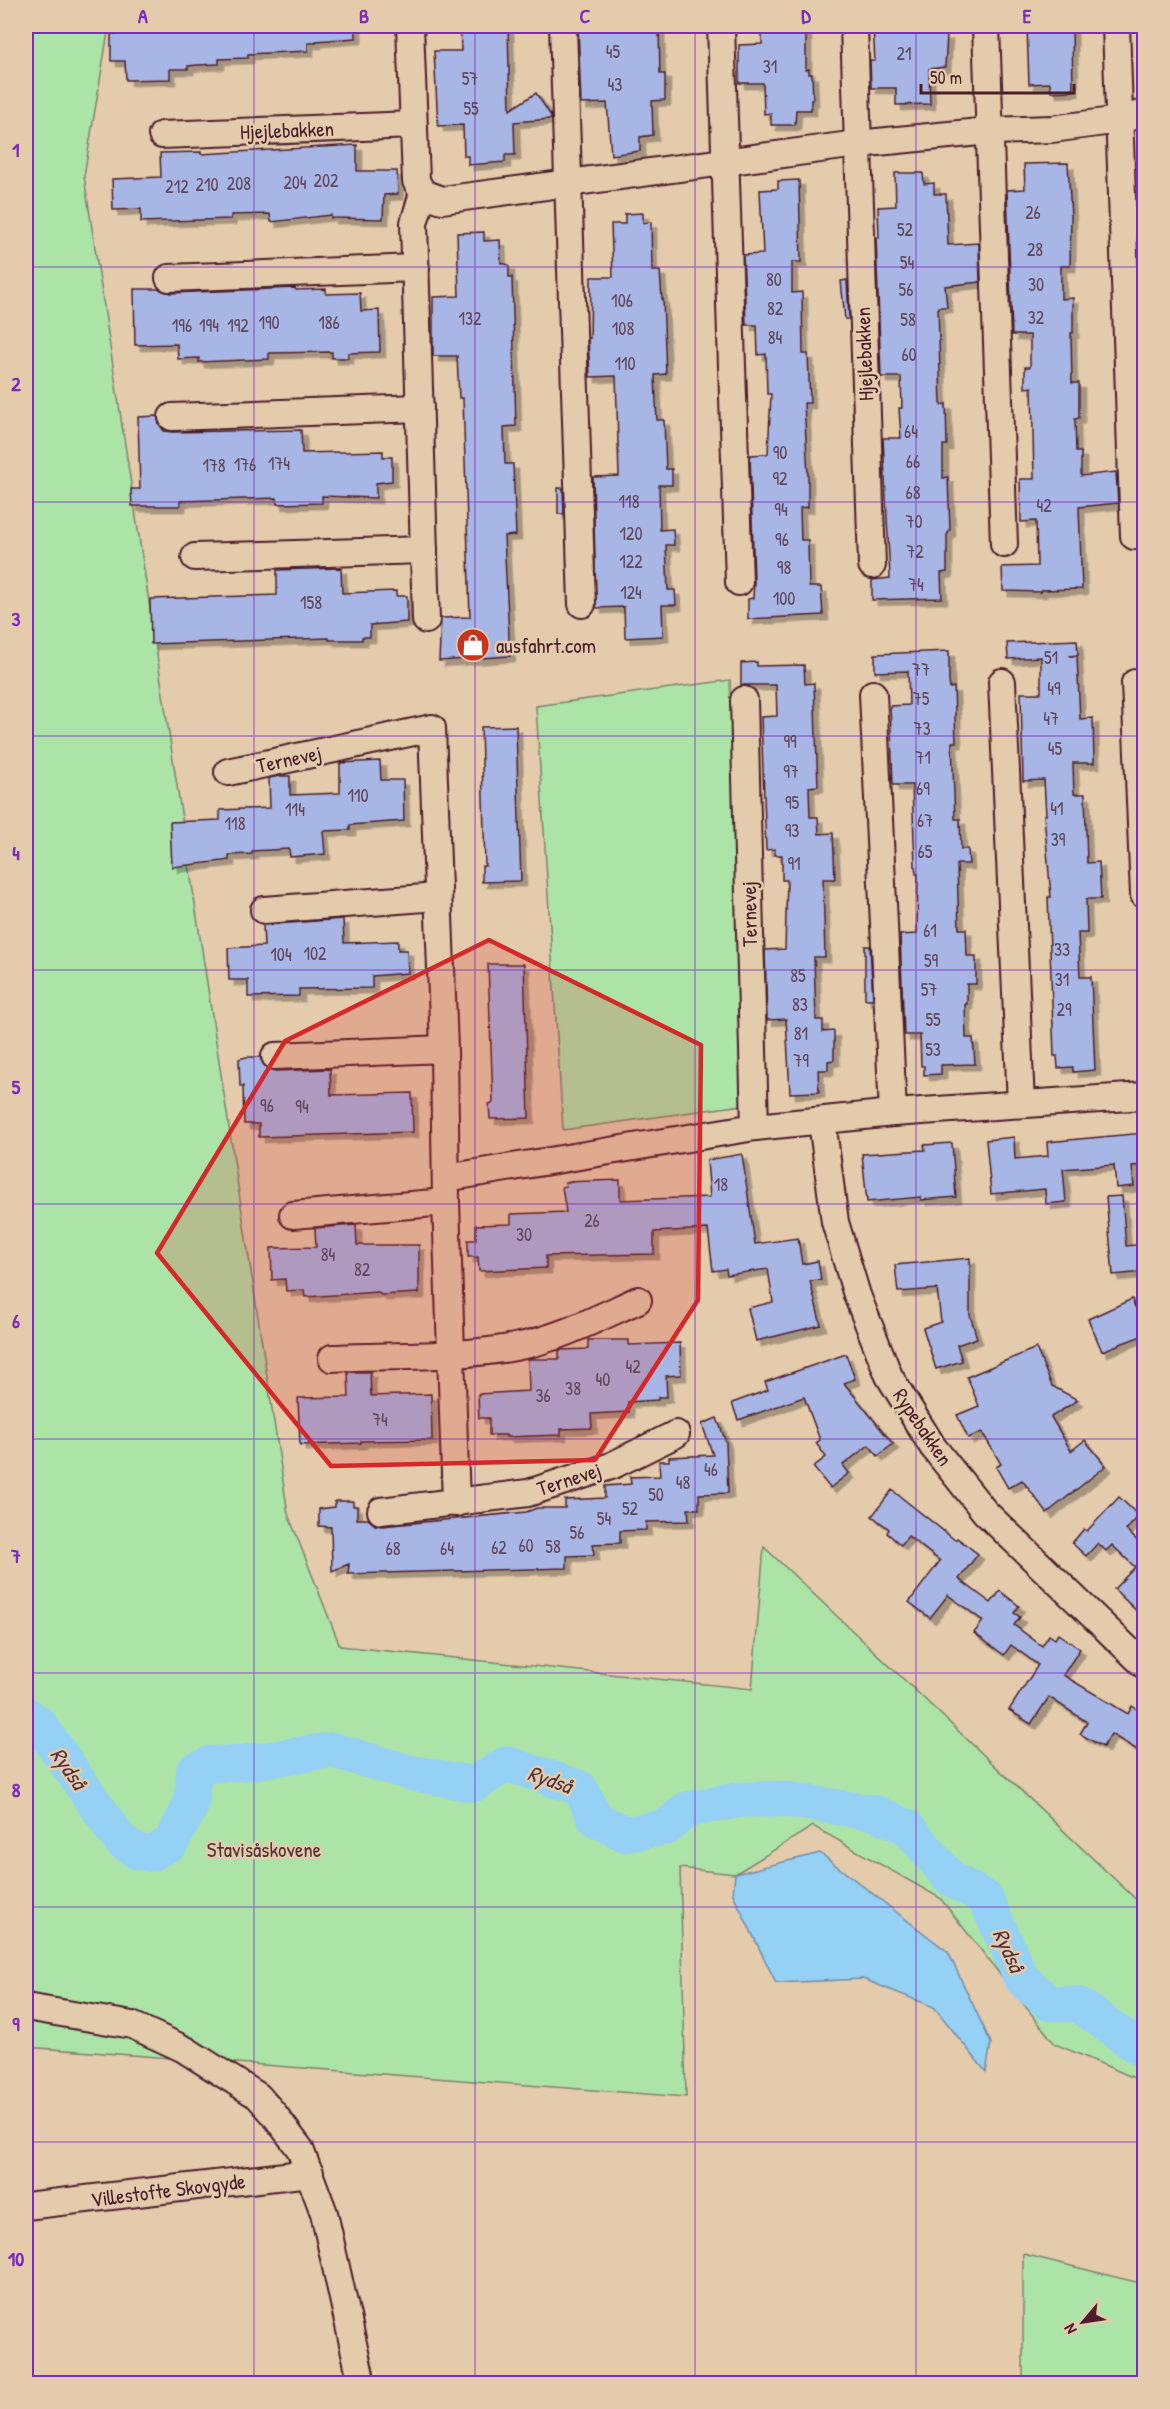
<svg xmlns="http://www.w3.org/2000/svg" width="1170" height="2409" font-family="'Patrick Hand',sans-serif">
<defs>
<filter id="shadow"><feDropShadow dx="5.5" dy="5.5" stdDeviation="0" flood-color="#0004"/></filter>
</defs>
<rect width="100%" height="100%" fill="#e3cbac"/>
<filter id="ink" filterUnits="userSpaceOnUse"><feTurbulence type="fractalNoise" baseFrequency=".0167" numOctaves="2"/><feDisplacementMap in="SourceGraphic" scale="12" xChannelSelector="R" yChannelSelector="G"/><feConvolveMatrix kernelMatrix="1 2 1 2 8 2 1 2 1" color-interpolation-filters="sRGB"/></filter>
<g filter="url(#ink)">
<!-- green -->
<g fill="#ace4a8" stroke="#7b826a" stroke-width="1.5">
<polygon points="26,26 109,26 84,176 288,1514 340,1646 752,1689 764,1547 1144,1907 1144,2082 1055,2044 940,1898 813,1826 735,1874 680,1868 686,2097 26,2047"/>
<polygon points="730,680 742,1105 563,1130 536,706"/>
<polygon points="1023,2254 1144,2284 1144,2383 1023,2383"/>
</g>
<!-- water -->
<polygon fill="#95d0f5" stroke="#7789a4" stroke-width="1.5" points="820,1853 948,1952 991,2043 986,2072 934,2007 863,1979 776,1983 733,1894 735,1874"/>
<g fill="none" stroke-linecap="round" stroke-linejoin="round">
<!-- river -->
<polyline stroke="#95d0f5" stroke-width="36" points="26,1715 39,1724 121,1841 136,1851 151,1854 171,1843 191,1805 194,1771 209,1764 243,1763 332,1750 411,1773 474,1784 507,1764 580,1788 596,1819 625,1834 667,1827 686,1810 738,1800 782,1799 875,1813 907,1827 951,1879 985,1898 1022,1979 1049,2003 1079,2005 1144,2051"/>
</g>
<!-- building -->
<g fill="#a7b6e5" stroke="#4a1f2b" stroke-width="1.5" filter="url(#shadow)">
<polygon points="156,26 356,26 356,38 316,41 316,43 308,43 308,51 248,54 248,58 219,59 219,64 198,65 188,66 188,69 170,69 170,79 126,80 125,61 111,61 111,34 156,32"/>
<polygon points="460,26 508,26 510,110 536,93 551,116 551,119 514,122 515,155 505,155 505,162 468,165 468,156 464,156 463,125 438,126 434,51 461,51"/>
<polygon points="609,26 659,27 660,74 665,74 665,100 652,101 653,135 640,137 640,151 611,155 607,103 581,104 578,27"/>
<polygon points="762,26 806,26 806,70 809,69 809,74 812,74 813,100 811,100 811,110 796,110 795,125 771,125 771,113 764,114 763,83 739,83 739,45 762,44"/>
<polygon points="894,26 940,27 940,35 947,35 945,67 929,69 930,104 896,105 896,88 871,88 870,61 875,61 873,27"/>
<polygon points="1027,26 1072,26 1073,91 1051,92 1050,83 1029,84"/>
<polygon points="357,145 357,171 397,171 398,194 384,195 383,219 331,218 331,215 271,222 270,214 231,215 231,219 141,222 141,209 113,210 112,179 161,177 160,153 201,152 201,154"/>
<polygon points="1068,163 1071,217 1070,266 1061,266 1061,299 1073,298 1073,333 1071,333 1072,383 1079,383 1079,418 1075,419 1076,452 1081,452 1081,476 1116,472 1118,503 1079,507 1082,589 1041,590 1041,592 1003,591 1002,567 1037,566 1036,521 1021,522 1020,479 1034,479 1032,387 1025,388 1025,367 1030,367 1030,335 1012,335 1007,190 1025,189 1024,164"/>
<polygon points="895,173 923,173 924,184 934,183 934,194 946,194 948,245 979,243 980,282 945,286 947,307 938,307 941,405 946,404 947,445 943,445 943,478 948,477 950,530 947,535 947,572 941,573 942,598 872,600 872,580 890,578 883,438 901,438 899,408 902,408 901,377 881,377 876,238 879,238 878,207 896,206"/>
<polygon points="799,180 801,262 792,262 792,293 802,292 803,354 808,354 810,403 804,403 808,476 808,507 800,508 801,540 808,540 809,587 821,587 823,615 748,619 748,599 753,598 754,582 750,455 768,454 771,394 767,394 766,354 758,355 757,325 746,325 743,255 763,254 760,190 778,189 778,181"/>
<polygon points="643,213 643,223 651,222 652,271 660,271 662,299 663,299 666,374 655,375 656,402 657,420 664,420 666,469 672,469 672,485 659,485 660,530 673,529 674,545 666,545 668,590 675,590 676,605 662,605 663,636 625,638 624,607 596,608 593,477 619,476 616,376 590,377 588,338 590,338 591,277 613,277 611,224 625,224 625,214"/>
<polygon points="484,232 484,241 500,240 501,263 509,265 509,277 512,277 516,426 504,427 505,464 513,464 516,535 504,536 510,656 439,661 441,618 470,617 463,398 459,398 457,356 433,356 433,297 459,296 457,233"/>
<polygon points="847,280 849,319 845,319 841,281"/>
<polygon points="295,288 296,290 326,289 326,294 360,293 361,311 379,310 380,352 348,353 348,358 332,358 332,352 269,353 269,359 199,362 199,358 178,359 177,344 135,345 134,289 159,289 170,293"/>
<polygon points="157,416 159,424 164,431 172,432 301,430 302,453 383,451 383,457 392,457 392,481 376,483 376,498 322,496 322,503 277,504 277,498 180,501 180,506 132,506 131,489 140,489 138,417"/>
<polygon points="558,488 563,488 564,514 558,514"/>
<polygon points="341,568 342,593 396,591 396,596 407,596 407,622 370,625 370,637 362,637 362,640 329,640 329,638 151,644 150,599 277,595 277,570"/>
<polygon points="1077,640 1078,655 1069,656 1077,656 1080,719 1093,718 1094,763 1073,763 1074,794 1085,794 1087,863 1099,862 1101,899 1086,899 1087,933 1078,933 1080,977 1091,977 1095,1070 1073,1072 1073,1067 1058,1068 1057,1056 1054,1056 1048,897 1051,897 1044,815 1046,815 1044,780 1023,781 1021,693 1041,693 1041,657 1008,659 1007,643"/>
<polygon points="949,651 949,682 950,688 954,687 956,742 952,742 955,819 960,819 961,849 968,849 969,864 957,864 959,929 966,929 967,956 976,956 976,984 967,984 967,1004 965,1004 966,1038 973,1038 975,1064 941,1065 941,1074 924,1075 924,1066 921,1066 920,1035 904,1035 900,935 917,934 918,874 916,874 915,866 912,785 893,785 892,757 890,706 909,705 908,671 875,672 875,654"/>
<polygon points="757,662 757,666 804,665 805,684 814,683 818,786 809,787 810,817 818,817 819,834 833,833 835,879 823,879 825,957 814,957 816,1020 823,1020 823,1032 834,1031 834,1060 828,1061 828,1070 818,1070 819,1092 790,1093 786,1019 767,1020 765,950 785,949 787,880 782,880 782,855 775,855 775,849 766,850 761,717 777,716 776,685 741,685 741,663"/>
<polygon points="516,726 521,881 482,882 482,866 485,866 481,727"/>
<polygon points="380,761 381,780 403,780 404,821 350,825 350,830 323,831 325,854 290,857 289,849 252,851 252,854 229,855 229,860 223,861 172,867 170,822 220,820 220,810 270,808 269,778 280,776 290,776 290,795 340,793 340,763"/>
<polygon points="343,919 344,943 398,941 398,950 407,950 408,973 372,976 372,988 299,989 299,996 248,997 248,980 229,980 228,948 264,946 263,925"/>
<polygon points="865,946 870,946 873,999 865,999"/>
<polygon points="488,964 524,964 529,1118 490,1119 489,1104 493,1103"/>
<polygon points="246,1057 260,1057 263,1064 269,1069 275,1071 330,1069 331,1095 412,1093 413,1132 259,1137 259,1124 244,1124 243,1086 240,1086 239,1059"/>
<polygon points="1144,1133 1144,1165 1132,1166 1134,1186 1116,1188 1114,1165 1063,1169 1066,1202 1046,1204 1045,1189 991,1194 986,1140 1014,1137 1015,1159 1048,1156 1047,1142"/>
<polygon points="952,1143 956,1197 921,1200 921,1197 867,1202 862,1154 925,1150 924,1145"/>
<polygon points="742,1154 755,1244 798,1238 802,1264 818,1261 821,1280 810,1281 821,1325 756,1341 748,1308 773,1302 768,1269 727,1275 726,1269 713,1271 708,1229 654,1232 654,1254 546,1256 546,1268 479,1271 478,1257 468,1257 468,1240 476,1240 476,1225 511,1224 511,1214 566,1212 562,1187 566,1186 565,1182 620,1180 620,1200 710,1197 707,1160"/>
<polygon points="1122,1196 1126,1246 1144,1244 1144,1272 1113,1275 1106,1197"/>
<polygon points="356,1225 357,1245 419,1245 419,1293 381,1295 378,1292 305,1297 304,1290 286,1291 285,1279 272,1280 271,1248 316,1247 315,1228"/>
<polygon points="970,1258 970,1315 977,1338 957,1345 962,1361 936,1369 923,1328 941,1322 937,1289 898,1292 895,1265"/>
<polygon points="1132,1299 1135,1307 1144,1304 1144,1335 1102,1351 1088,1319"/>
<polygon points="588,1340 629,1340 629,1345 680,1343 681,1375 666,1376 667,1397 658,1397 658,1400 628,1402 629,1412 591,1414 592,1428 561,1429 561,1435 506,1437 506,1435 489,1435 489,1418 479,1418 478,1394 529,1391 528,1359 559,1359 559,1351 561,1350 588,1349"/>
<polygon points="1036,1348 1052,1386 1078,1400 1051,1417 1071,1451 1085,1440 1106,1466 1047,1513 1022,1480 1008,1488 996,1467 1001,1464 982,1432 968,1438 957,1415 979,1406 967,1377"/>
<polygon points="846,1354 855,1379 844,1383 893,1444 878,1456 869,1445 843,1465 849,1473 830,1488 813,1467 826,1457 816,1443 820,1440 804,1397 738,1420 732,1403 768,1390 765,1382"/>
<polygon points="348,1372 370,1372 371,1396 431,1394 432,1440 361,1441 361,1443 300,1445 298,1398 349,1397"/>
<polygon points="717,1418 726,1442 728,1493 699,1494 699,1509 688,1509 689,1521 646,1522 646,1530 620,1531 620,1543 593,1544 594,1555 567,1556 567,1568 348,1574 349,1564 332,1571 331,1527 319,1526 319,1509 335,1507 335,1501 353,1501 353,1506 357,1506 357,1519 368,1519 375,1525 382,1526 526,1512 537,1508 565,1508 565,1500 605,1498 605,1486 631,1484 630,1477 660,1476 659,1461 669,1461 669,1457 713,1455 702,1424"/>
<polygon points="892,1490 955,1540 957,1538 978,1554 959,1579 991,1603 1000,1591 1019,1606 1014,1613 1020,1617 1014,1625 1042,1646 1049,1635 1055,1639 1058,1634 1080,1649 1063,1675 1128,1714 1132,1706 1144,1714 1144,1754 1111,1734 1103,1747 1080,1734 1087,1722 1049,1697 1031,1724 1009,1710 1038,1665 1011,1645 1004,1655 974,1633 983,1621 948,1595 930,1618 909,1602 940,1561 908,1536 901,1545 887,1533 889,1529 872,1516"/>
<polygon points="1119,1497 1139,1516 1126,1530 1144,1547 1144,1618 1114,1589 1135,1567 1112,1545 1106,1551 1098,1543 1086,1556 1072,1543 1084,1529 1087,1531"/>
</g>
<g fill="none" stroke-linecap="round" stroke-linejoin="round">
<!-- minor casing -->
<g stroke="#4a1f2b" stroke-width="30">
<g id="minor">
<polyline points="410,26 416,181 423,193 442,200 857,144 990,131 1052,129 1120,120 1144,113"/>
<polyline points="563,26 582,604"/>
<polyline points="721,26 739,582"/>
<polyline points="854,26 872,565"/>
<polyline points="986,26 1004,544"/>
<polyline points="1116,26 1134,536"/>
<polyline points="162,135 413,125"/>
<polyline points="423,193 414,223 426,620"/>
<polyline points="169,278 416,268"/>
<polyline points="172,417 420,408"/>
<polyline points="195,557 424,550"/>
<polyline points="1002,682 1021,1104"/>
<polyline points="1135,683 1144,895"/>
<polyline points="873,694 893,1113"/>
<polyline points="744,700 755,1127"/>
<polyline points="228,772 432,728 444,1049 446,1202 456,1503"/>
<polyline points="264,910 438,897"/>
<polyline points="275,1056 444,1049"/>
<polyline points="822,1121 835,1222 857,1295 889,1376 933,1447 985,1512 1144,1665"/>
<polyline points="446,1178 755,1127 893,1113 1144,1096"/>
<polyline points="293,1215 446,1202"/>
<path d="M332,1358C392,1355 455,1358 515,1347C558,1339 598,1318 638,1300"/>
<polyline points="381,1511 528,1493 611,1466 676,1434"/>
<polyline points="26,2007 132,2025 184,2049 258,2096 274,2114 300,2149 324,2213 362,2384"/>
<polyline points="26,2206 310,2173"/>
</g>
</g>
<!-- minor -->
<use href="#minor" stroke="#e3cbac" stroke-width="26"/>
</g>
</g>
<!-- marked area -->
<path fill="#d62828" fill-opacity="0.2" stroke="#d62828" stroke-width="4.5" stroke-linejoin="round" d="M489,940L701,1045L698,1300L595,1460L331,1466L157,1253L285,1041Z"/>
<!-- grid -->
<path fill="none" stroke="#7b2cbf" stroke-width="1.5" stroke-opacity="0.55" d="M254,26V2384M475,26V2384M695,26V2384M916,26V2384M26,267H1144M26,502H1144M26,736H1144M26,970H1144M26,1204H1144M26,1439H1144M26,1673H1144M26,1907H1144M26,2142H1144"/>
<!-- icons -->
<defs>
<g id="shop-disc" transform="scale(1.725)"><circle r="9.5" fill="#c8321e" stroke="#e3cbac"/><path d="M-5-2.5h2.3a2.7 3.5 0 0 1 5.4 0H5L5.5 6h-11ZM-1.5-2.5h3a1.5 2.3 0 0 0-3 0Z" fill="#fff"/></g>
</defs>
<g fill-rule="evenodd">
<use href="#shop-disc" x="473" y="645"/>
</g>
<g text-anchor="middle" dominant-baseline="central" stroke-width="5" stroke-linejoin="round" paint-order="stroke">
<!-- number labels -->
<g font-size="18" fill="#61455a">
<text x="613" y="51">45</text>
<text x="904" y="53">21</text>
<text x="770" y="66">31</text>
<text x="470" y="78">57</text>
<text x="615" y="84">43</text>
<text x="471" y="108">55</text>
<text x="326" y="180">202</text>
<text x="295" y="182">204</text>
<text x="239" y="183">208</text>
<text x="207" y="184">210</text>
<text x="177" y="186">212</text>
<text x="1033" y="212">26</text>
<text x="905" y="229">52</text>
<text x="1035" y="249">28</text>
<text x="907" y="262">54</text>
<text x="774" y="279">80</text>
<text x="1036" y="284">30</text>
<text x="906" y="289">56</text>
<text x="622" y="300">106</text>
<text x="775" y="308">82</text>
<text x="1036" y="317">32</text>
<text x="470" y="318">132</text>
<text x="908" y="319">58</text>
<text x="269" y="322">190</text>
<text x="329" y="322">186</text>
<text x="182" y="325">196</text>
<text x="209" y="325">194</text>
<text x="238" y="325">192</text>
<text x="623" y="328">108</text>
<text x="775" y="337">84</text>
<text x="909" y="354">60</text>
<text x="625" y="363">110</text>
<text x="911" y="431">64</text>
<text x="780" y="452">90</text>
<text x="913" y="461">66</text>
<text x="279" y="463">174</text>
<text x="245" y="464">176</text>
<text x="214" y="465">178</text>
<text x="780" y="478">92</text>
<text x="913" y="492">68</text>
<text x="629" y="501">118</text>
<text x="1044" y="505">42</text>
<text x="781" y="509">94</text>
<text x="914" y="521">70</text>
<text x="631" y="533">120</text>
<text x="782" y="539">96</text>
<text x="915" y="551">72</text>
<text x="631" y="561">122</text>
<text x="784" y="567">98</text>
<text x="916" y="584">74</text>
<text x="631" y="592">124</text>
<text x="784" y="598">100</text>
<text x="311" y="602">158</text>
<text x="1051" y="657">51</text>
<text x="921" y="669">77</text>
<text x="1054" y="688">49</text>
<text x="921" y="698">75</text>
<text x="1051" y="718">47</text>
<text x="922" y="728">73</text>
<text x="790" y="741">99</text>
<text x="1055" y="748">45</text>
<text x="923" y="757">71</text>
<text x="791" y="771">97</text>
<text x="923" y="788">69</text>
<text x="358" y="795">110</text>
<text x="792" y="802">95</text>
<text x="1057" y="808">41</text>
<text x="295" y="809">114</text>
<text x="925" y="820">67</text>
<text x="235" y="823">118</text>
<text x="792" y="830">93</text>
<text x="1058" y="839">39</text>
<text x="925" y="851">65</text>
<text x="794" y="863">91</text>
<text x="930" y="930">61</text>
<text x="1062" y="949">33</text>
<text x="315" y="953">102</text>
<text x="281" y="954">104</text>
<text x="931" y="960">59</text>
<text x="798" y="975">85</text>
<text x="1062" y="979">31</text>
<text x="929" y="989">57</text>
<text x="800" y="1004">83</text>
<text x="1064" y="1009">29</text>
<text x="933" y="1019">55</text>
<text x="801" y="1033">81</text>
<text x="933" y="1049">53</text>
<text x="801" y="1060">79</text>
<text x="267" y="1105">96</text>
<text x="302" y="1106">94</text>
<text x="721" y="1184">18</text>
<text x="592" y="1220">26</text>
<text x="524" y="1234">30</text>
<text x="328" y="1254">84</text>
<text x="362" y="1269">82</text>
<text x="633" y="1366">42</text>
<text x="603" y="1379">40</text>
<text x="573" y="1388">38</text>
<text x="543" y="1395">36</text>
<text x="380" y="1419">74</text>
<text x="711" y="1469">46</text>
<text x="683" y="1482">48</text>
<text x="656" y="1494">50</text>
<text x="630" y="1508">52</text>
<text x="604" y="1518">54</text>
<text x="577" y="1532">56</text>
<text x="526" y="1545">60</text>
<text x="553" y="1546">58</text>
<text x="499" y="1547">62</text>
<text x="393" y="1548">68</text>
<text x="447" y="1548">64</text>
</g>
<!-- street labels -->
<g font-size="21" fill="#4a1f2b" stroke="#e3cbac">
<text transform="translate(287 130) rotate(-2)">Hjejlebakken</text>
<text transform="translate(864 354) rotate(-92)">Hjejlebakken</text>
<text transform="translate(289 759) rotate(-12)">Ternevej</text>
<text transform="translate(749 914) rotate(-91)">Ternevej</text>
<text transform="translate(923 1427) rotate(56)">Rypebakken</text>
<text transform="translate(569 1479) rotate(-18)">Ternevej</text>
<text transform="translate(168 2190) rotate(-7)">Villestofte Skovgyde</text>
</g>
<!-- poi labels -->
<g font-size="21" fill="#4a1f2b" stroke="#e3cbac" text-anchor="start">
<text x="496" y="645">ausfahrt.com</text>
</g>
<!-- park labels -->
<g font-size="21" fill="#543338" stroke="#e3cbac">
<text x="264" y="1849">Stavisåskovene</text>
</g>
<!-- water labels -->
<g font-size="22" font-style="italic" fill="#52313f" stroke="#e3cbac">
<text transform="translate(69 1768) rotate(55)">Rydså</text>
<text transform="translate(550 1779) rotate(19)">Rydså</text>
<text transform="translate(1009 1950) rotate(65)">Rydså</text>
</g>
</g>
<!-- margin -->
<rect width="1170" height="2409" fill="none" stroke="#e3cbac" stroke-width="66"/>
<!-- north arrow -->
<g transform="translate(1083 2322) rotate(241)" stroke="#e3cbac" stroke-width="4.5" paint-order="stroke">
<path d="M0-4.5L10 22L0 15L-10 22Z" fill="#4a1f2b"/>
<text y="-9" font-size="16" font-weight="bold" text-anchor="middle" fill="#4a1f2b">N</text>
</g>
<!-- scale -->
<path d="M921 84v9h153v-9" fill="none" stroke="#4a1f2b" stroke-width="3"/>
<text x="930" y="84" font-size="18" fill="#4a1f2b" stroke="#e3cbac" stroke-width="4.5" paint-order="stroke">50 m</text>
<rect x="33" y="33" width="1104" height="2343" fill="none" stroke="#7b2cbf" stroke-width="2"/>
<g font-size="20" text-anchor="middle" font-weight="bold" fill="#7b2cbf">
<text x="143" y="23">A</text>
<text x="364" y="23">B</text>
<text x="585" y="23">C</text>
<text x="806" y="23">D</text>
<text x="1027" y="23">E</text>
<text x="16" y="157">1</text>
<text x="16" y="391">2</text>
<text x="16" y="626">3</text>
<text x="16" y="860">4</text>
<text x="16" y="1094">5</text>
<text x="16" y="1328">6</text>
<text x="16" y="1563">7</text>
<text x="16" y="1797">8</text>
<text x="16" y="2031">9</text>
<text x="16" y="2266">10</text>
</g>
</svg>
